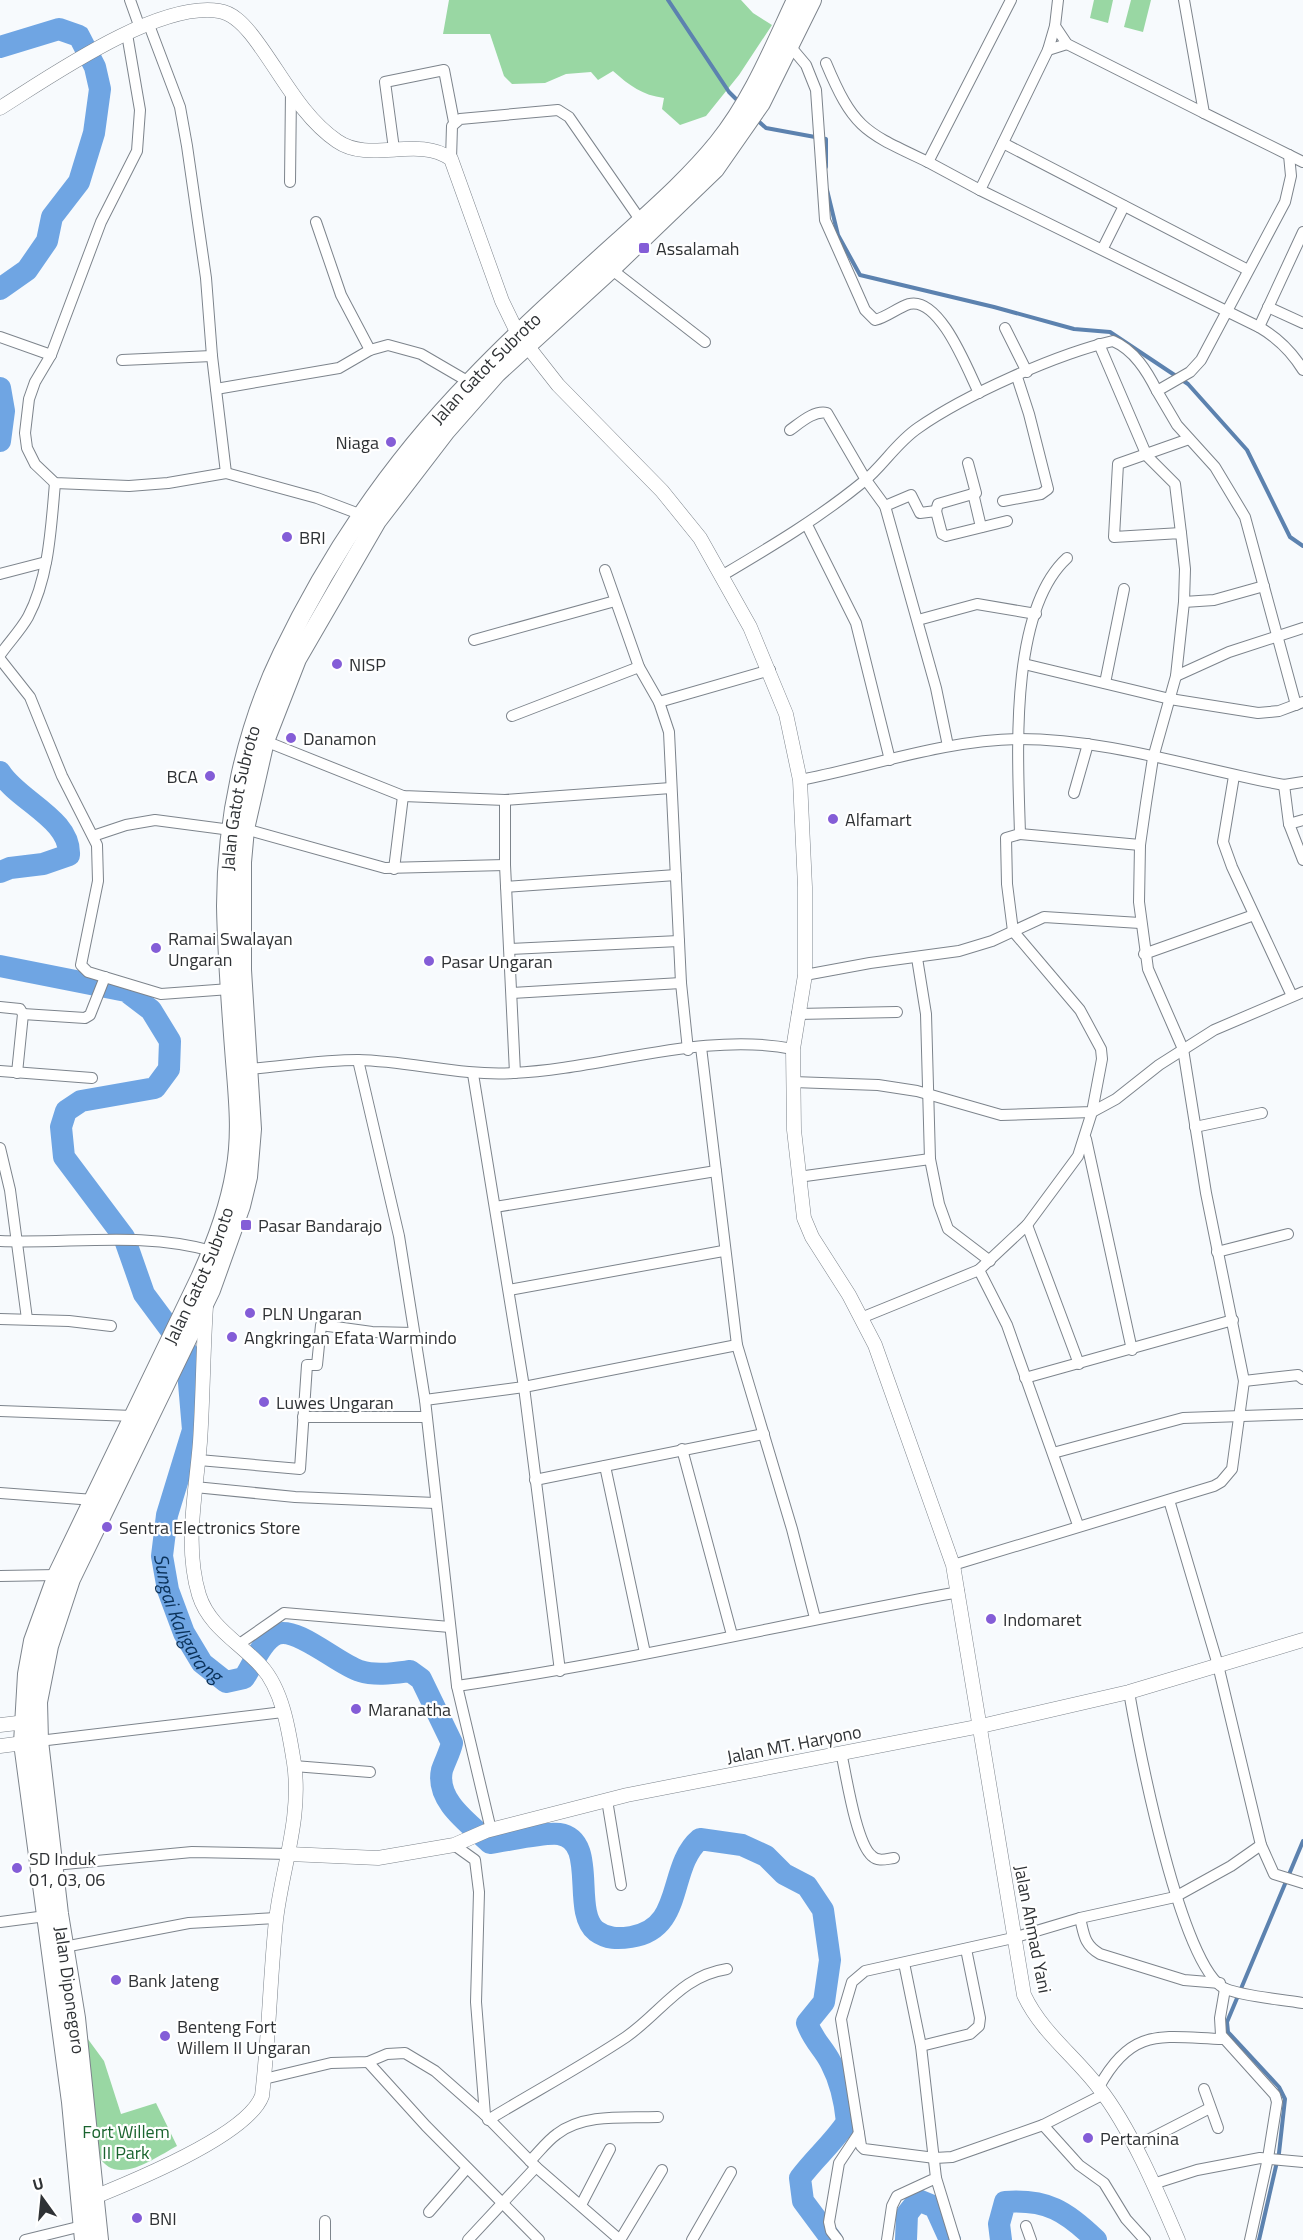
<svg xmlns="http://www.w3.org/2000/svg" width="1303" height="2240" font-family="'Titillium Web',sans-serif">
<rect width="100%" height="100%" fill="#f7fafd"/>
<!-- green -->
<g fill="#99d7a3">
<path d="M449,0H741L753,13L772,25L739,75L706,116L680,125L662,109L664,98C642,95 630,86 613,71L598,80L591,72L566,74L545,83L512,84L504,76L490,34H443Z"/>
<polygon points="1094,0 1113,0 1108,23 1090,18"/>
<polygon points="1131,0 1151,0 1143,32 1124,27"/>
<path d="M82,2031L104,2061L121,2114L156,2103L177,2146C154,2158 116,2188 98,2155Z"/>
</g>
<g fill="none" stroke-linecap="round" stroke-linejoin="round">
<!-- stream -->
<g stroke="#5c82af" stroke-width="4">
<polyline points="668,0 729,92 740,103"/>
<polyline points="756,119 766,128 826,139 826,167"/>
<polyline points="827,190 838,235 860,275 994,307 1074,329 1110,332 1188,384 1247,450 1290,537 1303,546"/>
<polyline points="1259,2240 1279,2153 1285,2099 1279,2087 1228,2032 1227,2022 1303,1841"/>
</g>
<!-- river -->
<g stroke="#6fa5e3" stroke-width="22">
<polyline points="0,47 59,29 79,36 95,67 100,89 94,133 79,182 52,217 47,241 27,270 0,289"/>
<polyline points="0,388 4,411 0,441"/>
<path d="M0,772C18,801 71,819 69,855L43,864L10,868L0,872"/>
<path id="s1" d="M0,966L126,991L151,1010L170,1041L169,1069L155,1088L81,1101L66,1111L61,1127L64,1157L124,1237L144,1294L190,1356L189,1383L193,1430L167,1515L162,1556L168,1590L184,1633L202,1663L226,1682L244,1678C253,1665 261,1641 277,1634C297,1626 339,1665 360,1671C376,1676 394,1673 410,1671L421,1679L452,1743C450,1752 445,1761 442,1770C435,1801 470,1824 490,1843C507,1841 543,1832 559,1834C599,1840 571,1911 596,1931C607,1939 618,1939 631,1937C685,1929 667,1867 700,1839L742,1845L766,1856L784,1874L807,1886L823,1910L830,1960L824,2002L807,2023C814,2042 823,2047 831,2063C841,2082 845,2101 847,2122C833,2143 815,2158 800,2178L803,2201L832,2240"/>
<polyline points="906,2240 907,2214 918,2200 935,2207 950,2240"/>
<path d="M1001,2240L999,2224L1005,2202C1047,2199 1066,2211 1096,2240"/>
</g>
<!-- street casing -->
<g stroke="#7d848c" stroke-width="12">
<g id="street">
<polyline points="130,0 140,28"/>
<polyline points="1058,0 1055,26 1067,44 1204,113"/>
<polyline points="1184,0 1204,113 1303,162"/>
<polyline points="149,25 180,107 187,146 206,278 212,356 226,473"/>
<polyline points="1055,26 1048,50 1067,44"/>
<polyline points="127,34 140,110 137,151 101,222 51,355 35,382 29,399 25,433 27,448 35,464 55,483 129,486 168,483 226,473 317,498 362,515"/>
<path d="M790,46L806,65L816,90L825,220L865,310L875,320C887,317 897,308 909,304C940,296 968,371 979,393"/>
<path d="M1048,50L980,190L1259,327C1278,338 1292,352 1303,370"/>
<path d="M826,63C854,130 865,132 928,162L1011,0"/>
<polyline points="1003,143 1248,270"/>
<polyline points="394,149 385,82 444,70 454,122"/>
<polyline points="1289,155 1291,176 1285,202 1201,360 1190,372 1157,391 1177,425 1215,467 1245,517 1296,705"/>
<polyline points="451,159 452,126 460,119 558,110 569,117 641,221"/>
<polyline points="928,162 980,190"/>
<polyline points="290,182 291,91"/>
<polyline points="316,222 341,295 370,350"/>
<polyline points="1103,248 1124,206"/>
<polyline points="611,269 705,342"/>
<polyline points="1268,307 1303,323"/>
<polyline points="1259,327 1303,232"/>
<polyline points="1005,328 1027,372"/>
<polyline points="0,337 51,355"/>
<polyline points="1099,344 1147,456 1175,484 1181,533"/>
<polyline points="122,360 212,356"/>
<polyline points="216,389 339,368 370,350 388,345 421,354 469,382"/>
<path d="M790,430C800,423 814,410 827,413L866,480L885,506L936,688L948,746"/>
<polyline points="1189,439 1118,464 1114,537 1181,533 1185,569 1184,602 1214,600 1264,586"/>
<polyline points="973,493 981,527"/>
<polyline points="1003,501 1041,494 1048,489 1029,414 1017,377"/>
<polyline points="885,506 911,495 920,513 936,511 942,534 946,536 1007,521"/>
<polyline points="936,511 938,504 976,493 968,463"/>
<polyline points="807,525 856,623 890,760"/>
<path d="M1067,558C1008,612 1018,760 1020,834L1006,838L1007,884L1013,931L1080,1010L1101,1049L1102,1059L1092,1112L1078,1156L1027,1225L979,1270L1007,1325L1078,1525"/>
<polyline points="605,570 639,667 659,702 669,732 681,983 688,1050"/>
<polyline points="0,574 46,562"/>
<path d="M723,575C772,546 819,518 863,482C883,466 896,443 918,428C965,395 1057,354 1113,341C1134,350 1147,371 1157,391"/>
<polyline points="918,620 977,604 1036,614"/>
<polyline points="474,640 615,601"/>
<path d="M0,655C9,642 20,631 28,617C49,577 51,528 55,483"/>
<polyline points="0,659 30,697 62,776 97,845 98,881 81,965 88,972 161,994 230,989"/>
<polyline points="1024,664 1170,699 1258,713 1279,711 1303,702"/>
<polyline points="1176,676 1229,652 1303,628"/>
<polyline points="1105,683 1124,589"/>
<polyline points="659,702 770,670"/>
<polyline points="512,716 639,667"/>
<polyline points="265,741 403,796 505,800 671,788"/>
<polyline points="1234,776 1223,842 1232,867 1292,996"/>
<path d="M800,780C873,766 945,740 1019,739C1109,739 1197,769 1284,785L1303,782"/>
<polyline points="1284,785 1289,824 1303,860"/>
<polyline points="1074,793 1088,744"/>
<polyline points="505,800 505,865 515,1073"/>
<polyline points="1289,824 1303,820"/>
<polyline points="245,829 385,868 505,865"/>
<polyline points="1020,834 1140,845"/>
<polyline points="93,836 126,825 155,820 231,830"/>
<polyline points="394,869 403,796"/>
<polyline points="506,887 676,875"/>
<polyline points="510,949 679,941"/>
<polyline points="1144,954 1254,915"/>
<polyline points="917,958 926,1014 930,1159 939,1204 948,1229 990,1261"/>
<polyline points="805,975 870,963 959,951 992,941 1044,917 1140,923"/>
<polyline points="512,993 681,983"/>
<polyline points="0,1007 20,1009 23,1014 17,1073"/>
<polyline points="23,1014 85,1018 90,1015 105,977"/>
<polyline points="797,1014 897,1012"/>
<polyline points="701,1047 737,1345 792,1529 815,1618"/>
<polyline points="358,1060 399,1236 425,1400 457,1686 491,1830"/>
<path d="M249,1069C285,1066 323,1060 358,1060C411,1061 459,1076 513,1073C603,1069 704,1031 793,1049"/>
<polyline points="0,1071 92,1078"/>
<polyline points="473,1074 524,1387 560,1671"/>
<polyline points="793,1082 878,1085 917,1091 1001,1115 1092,1112 1116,1099 1159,1065 1214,1030 1303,992"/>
<polyline points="1195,1127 1262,1113"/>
<polyline points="1086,1139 1132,1350"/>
<polyline points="0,1148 10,1190 27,1319"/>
<polyline points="798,1177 930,1159"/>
<polyline points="495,1207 716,1171"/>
<polyline points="1027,1225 1079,1364"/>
<path d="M0,1241C71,1244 142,1231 212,1251"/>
<polyline points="1217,1252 1288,1234"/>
<polyline points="509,1290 723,1251"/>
<polyline points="861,1318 979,1270"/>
<polyline points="0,1319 69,1321 111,1326"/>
<polyline points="1025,1378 1233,1320"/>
<polyline points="1244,1381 1298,1375 1303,1379"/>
<polyline points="425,1400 524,1387 737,1345"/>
<polyline points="0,1411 133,1416"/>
<polyline points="303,1417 426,1417"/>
<polyline points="682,1449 732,1635"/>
<polyline points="1053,1453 1183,1418 1303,1414"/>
<polyline points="199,1460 300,1469 307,1365 317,1365 321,1325 372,1332 413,1333"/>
<polyline points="605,1466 645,1653"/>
<polyline points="535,1480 764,1434"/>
<polyline points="195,1487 295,1497 435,1503"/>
<polyline points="0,1493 94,1500"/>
<polyline points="953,1565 1214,1486 1221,1482 1232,1469 1244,1381 1206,1193 1183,1049 1148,969 1139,902 1140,845 1146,803 1153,758 1176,676 1184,602"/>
<polyline points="0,1576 57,1575"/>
<polyline points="238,1645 284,1613 450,1627"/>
<path d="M457,1686C626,1662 792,1622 959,1592"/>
<path d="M1129,1692C1138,1743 1181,1971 1226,1989C1247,1997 1280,1999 1303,2003"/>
<polyline points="39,1741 283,1712"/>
<path d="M841,1752C846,1774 856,1843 872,1856C878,1862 886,1859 894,1858"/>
<polyline points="294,1766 370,1772"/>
<polyline points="607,1800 621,1885"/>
<polyline points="454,1845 475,1860 479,1892 476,2002 485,2115"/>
<polyline points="1261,1845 1274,1874 1303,1883"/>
<polyline points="54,1865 192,1852 289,1854"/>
<path d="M1080,1918C1084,1934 1084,1945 1100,1954L1184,1980L1220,1983"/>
<polyline points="0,1922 46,1916"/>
<polyline points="64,1947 189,1923 276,1918"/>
<polyline points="1225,1989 1220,2018 1221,2035 1275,2095 1277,2102 1268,2158 1250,2240"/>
<polyline points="921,2046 970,2034 979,2026 980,2018 966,1949"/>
<polyline points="368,2062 426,2126 539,2240"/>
<polyline points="264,2079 331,2063 368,2062 387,2054 405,2053 435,2071 485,2115 536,2167 620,2240 662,2170"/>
<path d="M1099,2087C1132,2026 1162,2037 1223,2039"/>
<polyline points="1204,2089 1218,2128"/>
<polyline points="1104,2094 1043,2125 952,2157 935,2158 864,2149 861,2146 841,2019 852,1982 865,1971 1013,1938 1080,1918 1175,1897 1231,1866 1261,1845 1218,1665 1169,1500"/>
<path d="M488,2120C534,2092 581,2067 626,2037C662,2012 681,1976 727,1969"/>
<polyline points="1043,2125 1079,2165 1104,2183 1126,2219 1145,2240"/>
<polyline points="1134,2147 1210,2108"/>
<path d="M530,2161C539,2152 547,2141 557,2134C584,2113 626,2118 658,2117"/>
<polyline points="936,2178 955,2240"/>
<polyline points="1153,2184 1197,2170 1260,2158 1303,2162"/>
<polyline points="581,2205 610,2149"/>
<polyline points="429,2212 467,2168"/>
<polyline points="325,2221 325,2240"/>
<polyline points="1026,2226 1031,2240"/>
<polyline points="25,2240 86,2225"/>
<polyline points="468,2240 536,2167"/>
<polyline points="692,2240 731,2172"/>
<polyline points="838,2240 831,2231 829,2222 839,2163 859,2133"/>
<polyline points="887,2240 892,2206 897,2196 936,2178 921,2046 904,1963"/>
</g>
</g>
<!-- secondary casing -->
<g stroke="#7d848c" stroke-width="15">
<g id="secondary">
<path d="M0,108C51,76 158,1 219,11C233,13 243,24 251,34C279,69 299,115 337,141C370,164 418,135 451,159L502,301L518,334L558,385L662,491L700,538L750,627L786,714L800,780L805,887V975L793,1049L794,1130L804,1218L812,1237L849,1295L875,1345L953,1565L1024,1995C1042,2033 1075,2056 1099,2088C1130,2127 1158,2193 1178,2240"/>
<polyline points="0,1725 34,1721"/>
<polyline points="0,1746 31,1742"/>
<polyline points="289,1854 378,1858 454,1845 486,1831 627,1795 981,1726 1129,1692 1303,1640"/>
<path d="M87,2200C127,2184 247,2136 262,2096C269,2037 270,1978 276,1920C282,1868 302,1817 294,1763C289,1732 283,1690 261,1666C239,1642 209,1627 199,1595C184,1545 196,1493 200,1442C203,1397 203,1352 206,1306"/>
</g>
</g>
<!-- highway casing -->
<g stroke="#7d848c" stroke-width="20">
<g id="highway">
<path id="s2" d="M84,2240L71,2102L23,1743L27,1674L33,1641L57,1575L200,1278C215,1245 229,1208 235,1172C242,1135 238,1099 235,1061C231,1010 227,958 226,906C226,821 245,730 282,654C330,554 395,459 472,380C518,332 568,287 618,242C652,211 689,179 718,143C752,101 773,49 796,0"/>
<polyline points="99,2240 76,2018 59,1914 39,1741 38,1702 49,1646 71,1579 211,1290 241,1206 248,1177 252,1129 242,970 242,862 245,829 265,741 297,659 377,521 446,431 497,373 611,269 715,169 761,103 812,0"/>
</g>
</g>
<!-- street -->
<use href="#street" stroke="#fff" stroke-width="10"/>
<!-- secondary -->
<use href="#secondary" stroke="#fff" stroke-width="14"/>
<!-- highway -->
<use href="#highway" stroke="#fff" stroke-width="18"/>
</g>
<!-- markers -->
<g fill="#845dd7" stroke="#fff" stroke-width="2">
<rect x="638" y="242" width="12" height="12" rx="3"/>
<circle cx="391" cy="442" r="6"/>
<circle cx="287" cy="537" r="6"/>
<circle cx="337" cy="664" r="6"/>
<circle cx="291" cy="738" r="6"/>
<circle cx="210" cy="776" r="6"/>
<circle cx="833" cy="819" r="6"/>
<circle cx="156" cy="948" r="6"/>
<circle cx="429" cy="961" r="6"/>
<rect x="240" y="1219" width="12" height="12" rx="3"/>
<circle cx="250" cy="1313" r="6"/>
<circle cx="232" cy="1337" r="6"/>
<circle cx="264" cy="1402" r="6"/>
<circle cx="107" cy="1527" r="6"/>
<circle cx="991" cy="1619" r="6"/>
<circle cx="356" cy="1709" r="6"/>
<circle cx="17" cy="1868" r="6"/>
<circle cx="116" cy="1980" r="6"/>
<circle cx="165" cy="2036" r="6"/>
<circle cx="1088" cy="2138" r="6"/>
<circle cx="137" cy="2218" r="6"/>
</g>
<g text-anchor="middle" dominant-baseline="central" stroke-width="4.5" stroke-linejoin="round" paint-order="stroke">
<!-- poi labels -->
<g font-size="18" fill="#2f3235" stroke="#fff" text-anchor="start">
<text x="656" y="248">Assalamah</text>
<text x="379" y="442" text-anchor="end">Niaga</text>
<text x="299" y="537">BRI</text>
<text x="349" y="664">NISP</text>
<text x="303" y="738">Danamon</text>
<text x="198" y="776" text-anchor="end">BCA</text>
<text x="845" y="819">Alfamart</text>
<text x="168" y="938">Ramai Swalayan<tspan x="168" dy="21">Ungaran</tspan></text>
<text x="441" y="961">Pasar Ungaran</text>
<text x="258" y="1225">Pasar Bandarajo</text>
<text x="262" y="1313">PLN Ungaran</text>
<text x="244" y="1337">Angkringan Efata Warmindo</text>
<text x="276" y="1402">Luwes Ungaran</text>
<text x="119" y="1527">Sentra Electronics Store</text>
<text x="1003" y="1619">Indomaret</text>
<text x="368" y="1709">Maranatha</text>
<text x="29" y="1858">SD Induk<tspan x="29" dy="21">01, 03, 06</tspan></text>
<text x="128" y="1980">Bank Jateng</text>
<text x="177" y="2026">Benteng Fort<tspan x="177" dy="21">Willem II Ungaran</tspan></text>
<text x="1100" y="2138">Pertamina</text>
<text x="149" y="2218">BNI</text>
</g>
<!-- street labels -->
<g font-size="18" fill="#2f3235" stroke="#fff">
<text stroke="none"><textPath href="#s2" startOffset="1995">Jalan Gatot Subroto</textPath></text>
<text stroke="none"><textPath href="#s2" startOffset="1491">Jalan Gatot Subroto</textPath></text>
<text stroke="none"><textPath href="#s2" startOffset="1005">Jalan Gatot Subroto</textPath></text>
<text transform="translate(794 1744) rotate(-11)">Jalan MT. Haryono</text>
<text transform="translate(1033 1929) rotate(79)">Jalan Ahmad Yani</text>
<text transform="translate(70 1990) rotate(82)">Jalan Diponegoro</text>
</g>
<!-- park labels -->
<g font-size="18" fill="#1a642f" stroke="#fff">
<text x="126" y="2131">Fort Willem<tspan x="126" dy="21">II Park</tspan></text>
</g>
<!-- water labels -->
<g font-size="20" font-style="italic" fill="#0b325a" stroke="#fff">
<text stroke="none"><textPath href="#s1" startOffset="898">Sungai Kaligarang</textPath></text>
</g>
</g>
<!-- north arrow -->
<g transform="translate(42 2198) rotate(345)" stroke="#ffffff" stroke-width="4.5" paint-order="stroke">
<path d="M0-4.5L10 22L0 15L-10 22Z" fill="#2f3235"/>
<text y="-9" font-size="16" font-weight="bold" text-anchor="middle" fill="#2f3235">U</text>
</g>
</svg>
